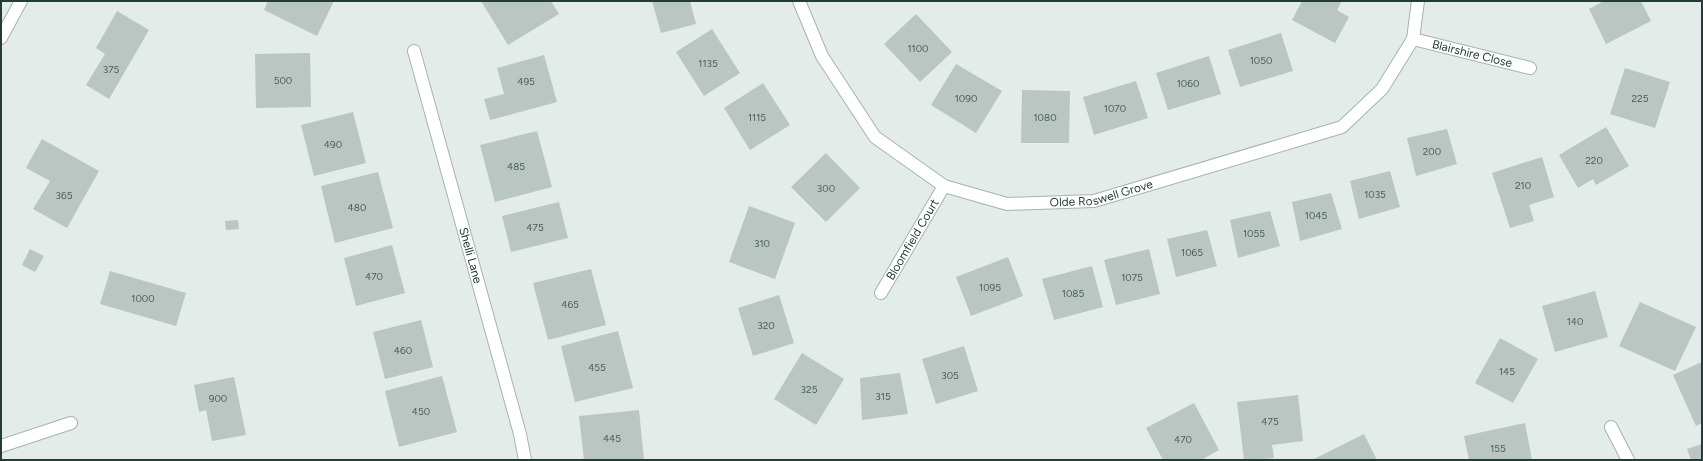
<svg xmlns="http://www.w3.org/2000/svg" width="1703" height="461" font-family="Figtree,sans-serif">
<rect width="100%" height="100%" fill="#e3ece9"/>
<!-- building -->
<g fill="#b9c6c2">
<polygon points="268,1 334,1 317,36 264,10"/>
<polygon points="481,1 551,1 559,14 508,45"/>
<polygon points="652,1 690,1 696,24 661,33"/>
<polygon points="1302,1 1342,1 1337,10 1349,17 1335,43 1292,20"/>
<polygon points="1604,1 1641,1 1651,21 1606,44 1589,9"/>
<polygon points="117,11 149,30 109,99 86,85 105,54 96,48"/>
<polygon points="916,14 952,52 920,82 884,44"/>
<polygon points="712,29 740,73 704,96 676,52"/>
<polygon points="1281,33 1293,71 1240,87 1228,50"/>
<polygon points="310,53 311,107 256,108 255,54"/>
<polygon points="544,55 557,102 490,120 484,99 504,94 497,68"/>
<polygon points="1209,56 1221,94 1168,110 1156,73"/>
<polygon points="956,64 1002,91 976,133 931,105"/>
<polygon points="1625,68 1670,82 1655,128 1610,114"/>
<polygon points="1136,81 1148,118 1094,135 1083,97"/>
<polygon points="763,83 790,125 750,150 724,108"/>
<polygon points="1022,90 1070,91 1069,143 1021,143"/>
<polygon points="353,112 366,163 314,176 301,125"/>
<polygon points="1606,127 1629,166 1596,185 1593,179 1578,188 1559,155"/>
<polygon points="1447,129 1457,164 1416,176 1407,138"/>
<polygon points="537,131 552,187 495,202 480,145"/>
<polygon points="42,139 99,171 67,228 33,209 50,181 26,168"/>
<polygon points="826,153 860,188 826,222 791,187"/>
<polygon points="1542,157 1554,197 1529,205 1534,221 1510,228 1492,173"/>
<polygon points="1390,171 1400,207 1359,219 1350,181"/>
<polygon points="378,172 393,228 335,243 321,186"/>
<polygon points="1331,193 1342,229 1300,241 1292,202"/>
<polygon points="559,202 568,238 511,252 502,216"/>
<polygon points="749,206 795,223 775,279 729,262"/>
<polygon points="1270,211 1280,246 1238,258 1230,220"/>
<polygon points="238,220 239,229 226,230 225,221"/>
<polygon points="1207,230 1217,266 1176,277 1167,239"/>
<polygon points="392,245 405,293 356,306 344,258"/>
<polygon points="30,249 44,256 35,272 22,265"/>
<polygon points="1149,249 1160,294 1116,305 1104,260"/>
<polygon points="1008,257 1023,296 971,316 956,277"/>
<polygon points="1092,266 1103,307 1054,320 1042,279"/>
<polygon points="591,269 606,325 548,340 533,283"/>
<polygon points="110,271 186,293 176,326 100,304"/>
<polygon points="1595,291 1608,337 1555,352 1542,306"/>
<polygon points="779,295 794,343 753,356 738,308"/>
<polygon points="1640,302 1696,327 1675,371 1619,346"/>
<polygon points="421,320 433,367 385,379 373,332"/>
<polygon points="618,331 633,388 575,402 561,346"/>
<polygon points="1500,338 1538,359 1513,403 1475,383"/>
<polygon points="964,346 978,391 936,404 922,359"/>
<polygon points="802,353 844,379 816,425 774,399"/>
<polygon points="1702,362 1702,423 1696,426 1673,375"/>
<polygon points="900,373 908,414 862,420 860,378"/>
<polygon points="442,376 457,432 399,447 385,391"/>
<polygon points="234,377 246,435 212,441 206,410 199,412 194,385"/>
<polygon points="1298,395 1303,441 1272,445 1274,458 1244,460 1237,402"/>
<polygon points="1194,403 1219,450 1201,460 1163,460 1146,428"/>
<polygon points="639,410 644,460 584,460 579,416"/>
<polygon points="1525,423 1532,460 1469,460 1464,436"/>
<polygon points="1364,434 1377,460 1312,460"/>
<polygon points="1702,444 1702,460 1691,460 1687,449"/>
</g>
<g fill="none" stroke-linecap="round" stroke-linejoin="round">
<!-- minor casing -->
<g stroke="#a6b3b0" stroke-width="14">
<g id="minor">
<path id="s1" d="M799,1L822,56L875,137L944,186L1007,204L1094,201L1342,127L1382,89L1413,39L1418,1"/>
<polyline points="1,38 21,1"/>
<path id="s2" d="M1413,39L1530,68"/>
<path id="s3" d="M414,51L520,434L525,460"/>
<path id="s4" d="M881,293L944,186"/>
<polyline points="1611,427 1628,460"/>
<polyline points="1,446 71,423"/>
</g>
</g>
<!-- minor -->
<use href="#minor" stroke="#fff" stroke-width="12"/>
</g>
<g text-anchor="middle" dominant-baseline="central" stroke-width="4" stroke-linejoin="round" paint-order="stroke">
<!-- number labels -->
<g font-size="10" fill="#4a5e5a">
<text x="918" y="48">1100</text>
<text x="1261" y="60">1050</text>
<text x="708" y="63">1135</text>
<text x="111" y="69">375</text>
<text x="283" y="80">500</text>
<text x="526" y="81">495</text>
<text x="1188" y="83">1060</text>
<text x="966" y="98">1090</text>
<text x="1640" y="98">225</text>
<text x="1115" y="108">1070</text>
<text x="757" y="117">1115</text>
<text x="1045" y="117">1080</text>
<text x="333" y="144">490</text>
<text x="1432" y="151">200</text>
<text x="1594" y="160">220</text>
<text x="516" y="166">485</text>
<text x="1523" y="185">210</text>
<text x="826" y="188">300</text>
<text x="1375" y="194">1035</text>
<text x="64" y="195">365</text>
<text x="357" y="207">480</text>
<text x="1316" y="215">1045</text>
<text x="535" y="227">475</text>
<text x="1254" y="233">1055</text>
<text x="762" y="243">310</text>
<text x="1192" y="252">1065</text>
<text x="374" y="276">470</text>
<text x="1132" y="277">1075</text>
<text x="990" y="287">1095</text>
<text x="1073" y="293">1085</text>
<text x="143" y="298">1000</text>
<text x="570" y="304">465</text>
<text x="1575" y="321">140</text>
<text x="766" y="325">320</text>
<text x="403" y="350">460</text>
<text x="597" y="367">455</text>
<text x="1507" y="371">145</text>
<text x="950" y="375">305</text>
<text x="809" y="389">325</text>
<text x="883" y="396">315</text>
<text x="218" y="398">900</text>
<text x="421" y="411">450</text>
<text x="1270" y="421">475</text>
<text x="612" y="438">445</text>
<text x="1183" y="439">470</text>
<text x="1498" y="448">155</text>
</g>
<!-- street labels -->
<g font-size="12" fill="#253b37" stroke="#f4f8f7">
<text stroke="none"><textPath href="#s2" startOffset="61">Blairshire Close</textPath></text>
<text stroke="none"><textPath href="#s1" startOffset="402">Olde Roswell Grove</textPath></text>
<text stroke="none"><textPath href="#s4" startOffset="62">Bloomfield Court</textPath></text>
<text stroke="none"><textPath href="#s3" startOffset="212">Shelli Lane</textPath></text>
</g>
</g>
<!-- border -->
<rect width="1703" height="461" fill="none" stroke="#253b37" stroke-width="4"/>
</svg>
